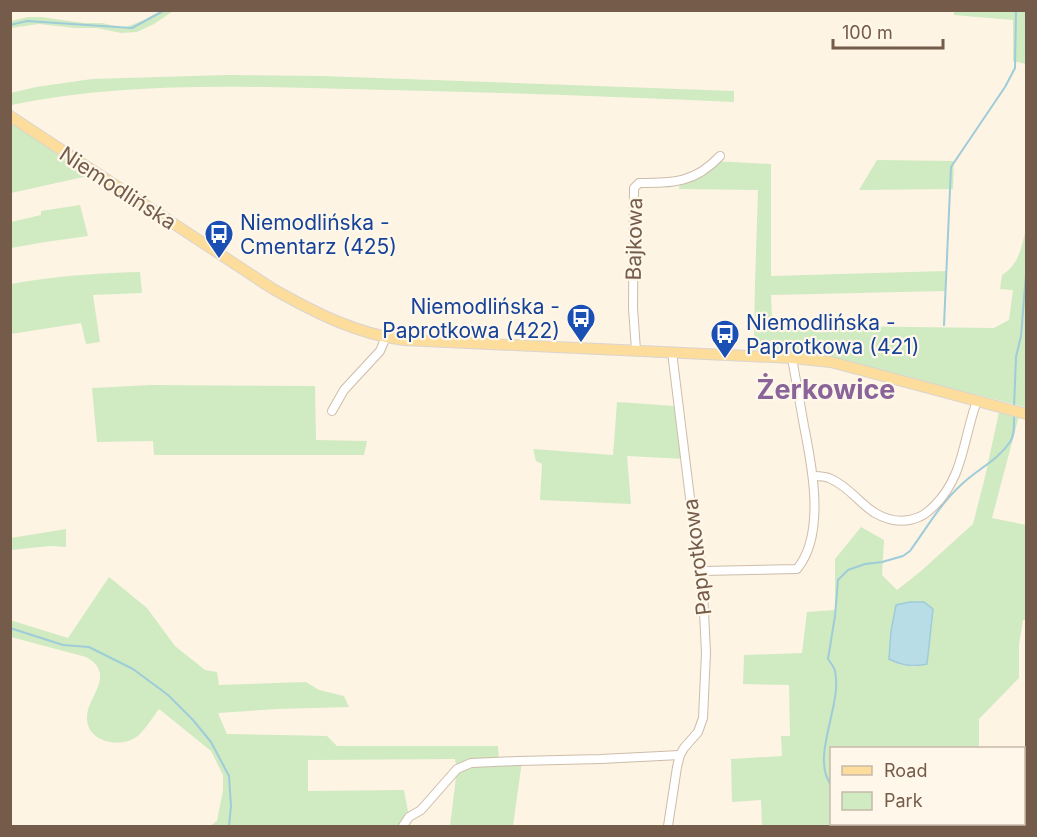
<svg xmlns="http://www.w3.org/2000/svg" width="1037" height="837" font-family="Inter,sans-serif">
<rect width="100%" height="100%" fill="#fdf4e4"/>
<!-- green -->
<g fill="#d0eac2" fill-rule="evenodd">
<polygon points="162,10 173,11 154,24 137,32 121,33 97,28 74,28 39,24 11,28 11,21 28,17 41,17 84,23 102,23 124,28 144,20"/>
<polygon points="954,11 1026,11 1026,64 1013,61 1013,20 954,15"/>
<path d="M226,75L322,76L734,91V102C606,96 478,92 349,89C236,86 122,82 11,105V93L36,87L92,79Z"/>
<polygon points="20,123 97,174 11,193 10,125"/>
<polygon points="877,160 954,161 953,189 859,190"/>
<path d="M715,161L771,164V276L946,271L945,291L771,295L772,320L805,325L828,326L994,328L1009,320L1013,290L1000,289L1002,275C1020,263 1021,248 1026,229V386L1025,407L974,394L893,379L792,352L754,350L755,282L758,190L679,189L680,181Z"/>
<polygon points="80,205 88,236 45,242 11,248 11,222 41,215 41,211"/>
<path d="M140,272L142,293L93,295L100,342L86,344L81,323L11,334V284C54,276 96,273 140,272Z"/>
<polygon points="151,385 315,386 316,440 367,441 364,455 154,455 153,441 97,442 92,388"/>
<polygon points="617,402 675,406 685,459 627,456 631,504 540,500 542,464 536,461 533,449 613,455"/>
<path d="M999,412L1019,416L992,518L1026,525V620H1023L1019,645V678L979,719V748H832V824H989L990,825L762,826L761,800L732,802L731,759L782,756L781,736H790L789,685L743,684L744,655L802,653L807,612L835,610V559L861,527L884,540L882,575L897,590L921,571L973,524L985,477ZM910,602L933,609L929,634L915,667L901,665L890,659L893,618L896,605Z"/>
<polygon points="66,529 66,547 50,546 11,550 11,538"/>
<path d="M109,577L147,608L175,646L205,670L217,672L219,685L306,682L319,690L344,696L349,707L277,709L218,713L227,734L327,736L337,746H498L499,762L522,761L513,826H450L457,769L455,759L308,760V791L404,790L409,817L403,826H210L217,821L223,790V775L211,751L159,709C153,717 143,733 135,738C119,748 88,742 87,719C86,705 98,693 100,679C101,668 95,662 86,657L11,637L10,620L68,638Z"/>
</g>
<!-- water -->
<path fill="#b8dde6" stroke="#9eccd8" stroke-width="1.5" d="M910,602H924L933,609L927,664C913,667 903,666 889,659L891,631L896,605Z"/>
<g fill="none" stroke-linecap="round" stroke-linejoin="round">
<!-- stream -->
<g stroke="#9eccd8" stroke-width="2">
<polyline points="10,25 27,21 132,28 165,10"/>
<polyline points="944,325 951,167 1005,87 1015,68 1016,10"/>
<polyline points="1014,407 1016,357 1021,336 1026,274"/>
<polyline points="10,628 63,645 89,647 133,669 168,695 193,720 211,742 229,776 231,806 229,826"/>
<path d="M832,786C809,759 843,705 835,671C834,667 831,663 828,659L835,616L838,580L848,570L865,564L882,562L903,556L910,551C926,529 940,504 961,485C976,470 997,461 1010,442C1015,435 1014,424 1014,415"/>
<polyline points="872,824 873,826"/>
<polyline points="844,826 844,824"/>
</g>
<!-- minor casing -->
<g stroke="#cebcaa" stroke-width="10">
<g id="minor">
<path d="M636,350L633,308L634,188L639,183C673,183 695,183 720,156"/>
<polyline points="332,411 344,390 380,351 386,337"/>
<path d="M813,476C819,476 826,476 831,479C848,486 859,503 875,513C889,521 903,524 919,517C925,515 929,511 934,506C964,477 963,438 977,401"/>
<path d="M702,571L797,569C826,534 812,466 804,426C800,403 796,380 792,358"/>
<polyline points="403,826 409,817 421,810 457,769 471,763 517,761 601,759 680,755"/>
<polyline points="668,826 677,767 680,755 684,748 698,732 703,718 706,653 702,571 690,498 672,352"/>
</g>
</g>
<!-- major casing -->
<g stroke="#dbd4d0" stroke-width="12">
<path id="major" d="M10,116L273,289C314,312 356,334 404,340L792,358L831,362L1026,414"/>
</g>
<!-- minor -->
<use href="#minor" stroke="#fff" stroke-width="8"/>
<!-- major -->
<use href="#major" stroke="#fcdd9b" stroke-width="10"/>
</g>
<!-- icons -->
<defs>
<g id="bus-pin" transform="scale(1.5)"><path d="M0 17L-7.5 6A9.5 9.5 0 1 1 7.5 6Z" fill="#1a4fb4" stroke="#fff8ea"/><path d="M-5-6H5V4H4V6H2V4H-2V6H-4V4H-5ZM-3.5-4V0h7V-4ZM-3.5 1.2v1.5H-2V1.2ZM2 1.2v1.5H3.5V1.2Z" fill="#fff"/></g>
</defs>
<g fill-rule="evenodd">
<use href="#bus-pin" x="219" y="234"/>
<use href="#bus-pin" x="581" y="318"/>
<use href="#bus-pin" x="725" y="334"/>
</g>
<g text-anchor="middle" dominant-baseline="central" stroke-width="4.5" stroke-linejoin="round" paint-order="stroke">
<!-- street labels -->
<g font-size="21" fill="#755b49" stroke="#fff8ea">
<text transform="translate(118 188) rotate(33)">Niemodlińska</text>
<text transform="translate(634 239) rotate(-89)">Bajkowa</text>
<text transform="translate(697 557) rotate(-97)">Paprotkowa</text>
</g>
<!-- transit labels -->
<g font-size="21" fill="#164399" stroke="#fff8ea" text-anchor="start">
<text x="240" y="222">Niemodlińska -<tspan x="240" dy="24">Cmentarz (425)</tspan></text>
<text x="560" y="306" text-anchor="end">Niemodlińska -<tspan x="560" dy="24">Paprotkowa (422)</tspan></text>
<text x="746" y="322">Niemodlińska -<tspan x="746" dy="24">Paprotkowa (421)</tspan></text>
</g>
<!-- district labels -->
<g font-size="27" font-weight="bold" fill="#8a6499" stroke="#fff8ea">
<text x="826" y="389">Żerkowice</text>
</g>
</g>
<!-- border -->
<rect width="1037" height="837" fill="none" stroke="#755b49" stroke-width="24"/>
<!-- legend -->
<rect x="830" y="747" width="195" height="78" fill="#fff8ea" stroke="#c8b9aa" stroke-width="1.5"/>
<rect x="842" y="766" width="30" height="9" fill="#fcdd9b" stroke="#c8b9aa" stroke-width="1.5"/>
<text x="884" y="777" font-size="18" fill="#755b49">Road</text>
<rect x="842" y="792" width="30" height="18" fill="#d0eac2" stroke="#c8b9aa" stroke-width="1.5"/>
<text x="884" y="807" font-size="18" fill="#755b49">Park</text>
<!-- scale -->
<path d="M833 39v9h110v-9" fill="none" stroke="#755b49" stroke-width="3"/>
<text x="842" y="39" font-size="18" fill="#755b49" stroke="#fff8ea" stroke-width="4.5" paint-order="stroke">100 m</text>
</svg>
